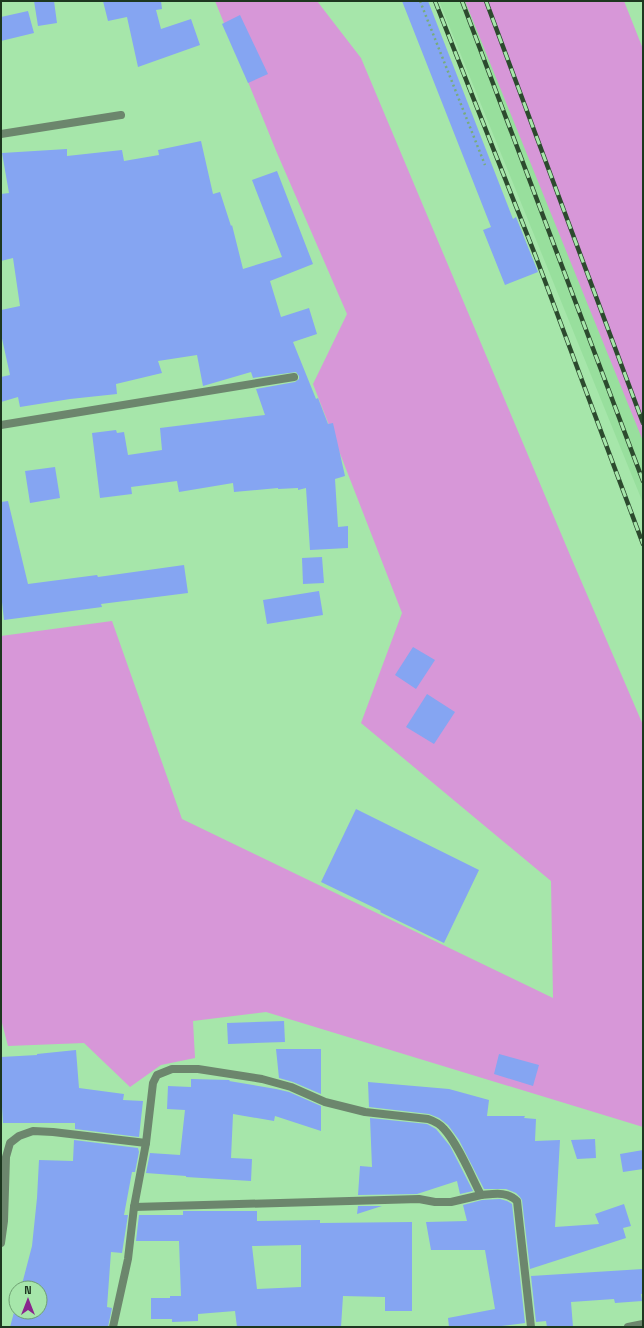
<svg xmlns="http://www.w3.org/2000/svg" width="644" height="1328" font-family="'Space Grotesk',sans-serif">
<rect width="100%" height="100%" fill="#a6e6aa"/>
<!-- built -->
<polygon fill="#98df9d" points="439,1 579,1 643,411 643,503"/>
<!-- green -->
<g fill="#d797d8">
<polygon points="215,1 317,1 361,58 570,555 643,725 643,1127 266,1012 193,1021 195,1058 161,1065 130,1087 84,1043 8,1046 1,1019 1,636 112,621 182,819 553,998 551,881 361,723 402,613 313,384 347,314 277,153"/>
<polygon points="465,1 624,1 643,49 643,441"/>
</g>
<!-- building -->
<g fill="#85a5f2" fill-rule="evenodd">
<polygon points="34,1 54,1 57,23 38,26"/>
<polygon points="103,1 161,1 162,9 156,10 161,29 191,19 200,45 138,67 127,17 108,21"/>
<polygon points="402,1 428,1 513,219 516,217 538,272 505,285 483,230 491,227"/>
<polygon points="28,11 34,33 1,41 1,17"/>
<polygon points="240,15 268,74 248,83 222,24"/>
<polygon points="201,141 213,194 220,192 231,226 232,225 243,269 282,257 252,180 277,171 313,264 270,281 281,317 309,308 317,334 293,342 316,399 318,398 328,424 333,423 345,476 335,479 338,527 348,526 348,548 310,550 306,488 298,490 298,488 278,489 278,488 234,492 233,483 179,492 177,481 131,487 132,494 100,498 92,433 116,430 117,433 124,432 128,455 162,450 160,428 265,415 256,389 295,382 299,379 299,376 296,372 253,378 251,372 203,386 197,355 158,361 162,373 116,384 117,394 70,399 20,407 18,397 1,402 1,377 10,375 1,334 1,310 20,306 13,258 1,261 1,194 9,193 2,153 67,149 67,156 122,150 124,161 159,155 158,150"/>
<polygon points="55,467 60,498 30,503 25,471"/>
<polygon points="8,501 28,584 97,575 98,577 184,565 188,593 101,604 102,607 4,620 1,593 1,502"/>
<polygon points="322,557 324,583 303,584 302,558"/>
<polygon points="319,591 323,615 267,624 263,600"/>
<polygon points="413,647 435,660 416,689 395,675"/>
<polygon points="427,694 455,712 434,744 406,727"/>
<polygon points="356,809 479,870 444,943 380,912 381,911 321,882"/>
<polygon points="284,1021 285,1042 228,1044 227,1023"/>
<polygon points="276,1049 321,1049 321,1094 293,1082 279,1078"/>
<polygon points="76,1050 79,1088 124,1094 123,1100 143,1101 139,1137 75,1129 75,1123 3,1123 1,1091 1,1057 37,1055 37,1054"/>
<polygon points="499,1054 539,1065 533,1086 494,1074"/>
<polygon points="191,1079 230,1080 229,1081 276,1089 289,1092 321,1106 321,1131 275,1116 274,1121 233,1114 231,1158 252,1159 251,1181 186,1177 186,1176 146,1173 150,1153 180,1155 185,1110 167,1109 168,1086 191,1087"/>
<polygon points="368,1082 449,1089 489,1100 487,1116 525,1116 524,1118 536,1119 535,1141 560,1140 555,1227 599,1224 595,1214 624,1204 631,1226 623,1228 626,1238 530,1269 522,1200 520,1197 516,1193 506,1189 484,1189 459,1140 448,1125 439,1118 429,1114 369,1107"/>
<polygon points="370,1118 427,1124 436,1129 450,1146 473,1191 460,1194 457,1181 417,1194 358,1195 360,1166 372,1167"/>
<polygon points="595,1139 596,1158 577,1159 571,1140"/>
<polygon points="74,1140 138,1148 139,1152 135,1172 132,1172 124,1215 128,1215 122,1253 111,1252 107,1307 112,1308 108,1327 10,1327 16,1305 16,1312 40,1312 40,1288 21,1288 32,1246 37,1198 39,1160 73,1161"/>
<polygon points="643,1150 643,1169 623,1172 620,1154"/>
<polygon points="500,1199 507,1201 512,1204 525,1323 493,1327 449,1327 448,1318 495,1309 485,1250 431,1250 426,1222 467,1221 463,1205 482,1200"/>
<polygon points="358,1206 382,1206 357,1214"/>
<path d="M183,1211H257V1221L320,1220V1223L412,1222V1311H385V1297L343,1296L341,1327H237L235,1311L198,1314V1321L172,1322V1319H151V1298H170V1296H181L179,1241H136L139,1215H183ZM301,1245V1287L257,1289L252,1246Z"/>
<polygon points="643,1269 643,1294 641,1294 642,1301 615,1303 614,1299 571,1302 573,1327 547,1327 546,1321 536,1322 531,1276"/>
</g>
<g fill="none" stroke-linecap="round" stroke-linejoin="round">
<!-- path -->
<polyline stroke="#78ac7c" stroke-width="2.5" stroke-dasharray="2 3" stroke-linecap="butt" points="420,1 485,165"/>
<!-- street -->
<g stroke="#6c866d" stroke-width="8">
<polyline points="1,134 121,115"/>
<polyline points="1,425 294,377"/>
<polyline points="134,1207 419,1199 435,1202 451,1202 481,1195"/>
<polyline points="1,1243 4,1221 6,1157 10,1143 19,1136 33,1131 53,1132 146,1143"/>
<path d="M113,1327L128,1259L134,1207L146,1143L153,1083L157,1075L172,1069H198L262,1079L291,1087L325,1102L365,1112L428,1119C434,1121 440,1124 444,1129C458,1144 471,1176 481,1195C494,1194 507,1191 517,1201L531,1327"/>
<polyline points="628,1327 643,1324"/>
</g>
<!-- rail casing -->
<g stroke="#2c4a2e" stroke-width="4.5">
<g id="rail">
<polyline points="435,1 536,257 643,544"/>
<polyline points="462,1 643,481"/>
<polyline points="486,1 643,423"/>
</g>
</g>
<!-- rail -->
<use href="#rail" stroke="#a6e6aa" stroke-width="3" stroke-dasharray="9" stroke-linecap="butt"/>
</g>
<!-- border -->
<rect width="644" height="1328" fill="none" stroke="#1d371f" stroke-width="4"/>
<!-- north arrow -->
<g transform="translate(28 1300)"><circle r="19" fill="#a6e6aa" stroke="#6fa072"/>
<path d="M0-3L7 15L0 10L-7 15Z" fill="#89258d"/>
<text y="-6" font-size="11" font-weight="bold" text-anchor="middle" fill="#1d371f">N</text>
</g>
</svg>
